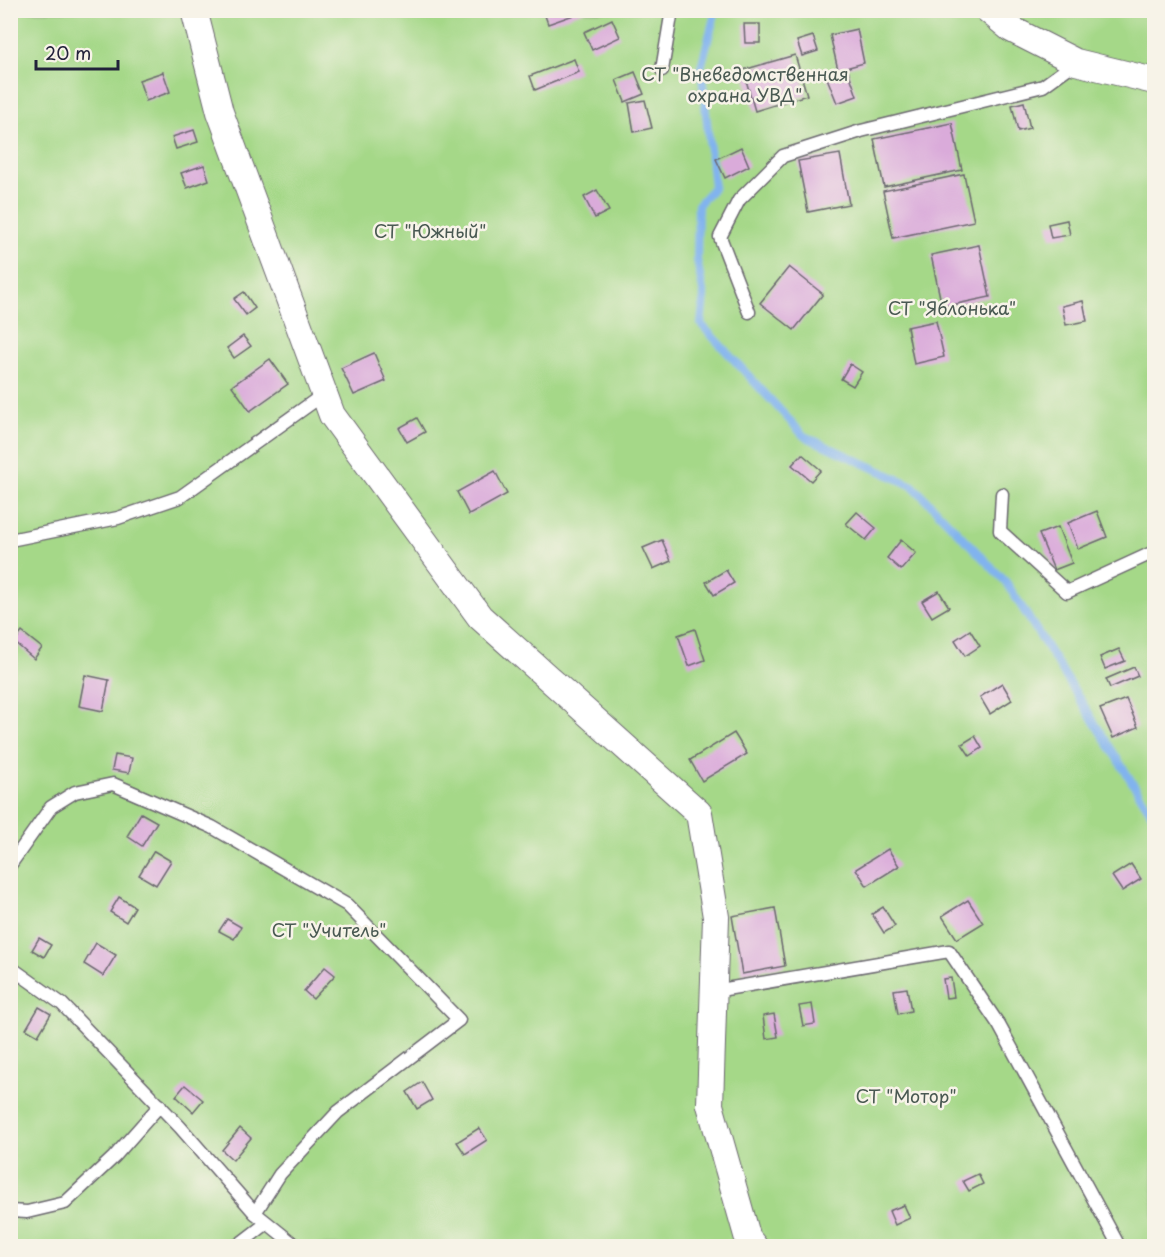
<svg xmlns="http://www.w3.org/2000/svg" width="1165" height="1257" font-family="'Playpen Sans',sans-serif">
<rect width="100%" height="100%" fill="#f7f3e8"/>
<filter id="ink" filterUnits="userSpaceOnUse"><feTurbulence type="fractalNoise" baseFrequency=".0167" numOctaves="2"/><feDisplacementMap in="SourceGraphic" scale="12" xChannelSelector="R" yChannelSelector="G"/><feConvolveMatrix kernelMatrix="1 2 1 2 8 2 1 2 1" color-interpolation-filters="sRGB"/></filter>
<filter id="wash" filterUnits="userSpaceOnUse"><feTurbulence type="fractalNoise" baseFrequency=".008" numOctaves="4" result="noise"/><feDisplacementMap in="SourceGraphic" scale="24" xChannelSelector="R" yChannelSelector="G"/><feGaussianBlur stdDeviation="1.35" result="paint"/><feColorMatrix in="noise" values="0 0 0 0 0 0 0 0 0 0 0 0 0 0 0 0 0 1.4 0 .05"/><feComposite in="paint" operator="in"/></filter>
<g filter="url(#wash)">
<rect width="100%" height="100%" fill="#f2e7d0"/>
<!-- green -->
<polygon fill="#a5d888" stroke="#647d62" stroke-width="1.5" points="10,11 1154,11 1154,1246 11,1246"/>
<g fill="none" stroke-linecap="round" stroke-linejoin="round">
<!-- stream -->
<polyline stroke="#81b3ee" stroke-width="8" points="716,10 701,67 714,187 698,205 697,260 704,296 701,324 804,436 913,486 1006,582 1154,817"/>
</g>
<g id="blocks">
<!-- building -->
<g fill="#daabda">
<polygon points="543,10 585,10 585,11 548,24"/>
<polygon points="612,19 620,37 592,50 584,32"/>
<polygon points="744,24 760,24 760,43 745,43"/>
<polygon points="857,29 864,63 838,70 830,35"/>
<polygon points="813,36 818,51 802,56 797,41"/>
<polygon points="795,55 807,95 755,111 743,70"/>
<polygon points="574,59 579,72 535,90 530,76"/>
<polygon points="848,70 857,96 837,103 827,78"/>
<polygon points="163,72 170,92 146,101 139,80"/>
<polygon points="635,72 644,94 625,102 616,80"/>
<polygon points="645,100 652,128 634,132 629,103"/>
<polygon points="1024,102 1030,128 1018,131 1012,105"/>
<polygon points="952,123 962,170 884,187 874,139"/>
<polygon points="194,130 198,142 176,149 172,137"/>
<polygon points="741,147 749,166 725,178 716,159"/>
<polygon points="840,154 849,204 808,212 798,161"/>
<polygon points="204,165 209,180 187,188 181,173"/>
<polygon points="964,174 974,221 893,238 883,191"/>
<polygon points="597,190 609,211 595,218 584,197"/>
<polygon points="1067,220 1070,235 1051,238 1048,224"/>
<polygon points="979,245 990,297 942,307 931,255"/>
<polygon points="789,267 823,294 794,330 760,303"/>
<polygon points="244,292 255,308 246,315 234,299"/>
<polygon points="1083,301 1087,321 1066,325 1062,306"/>
<polygon points="936,321 944,357 914,364 907,327"/>
<polygon points="243,336 251,346 234,358 227,348"/>
<polygon points="374,353 386,381 354,395 341,368"/>
<polygon points="270,359 288,384 250,411 232,386"/>
<polygon points="850,364 862,372 853,386 841,379"/>
<polygon points="417,418 425,432 407,442 399,428"/>
<polygon points="802,454 821,470 811,481 792,465"/>
<polygon points="495,471 507,494 469,515 457,492"/>
<polygon points="1097,511 1107,537 1078,549 1068,523"/>
<polygon points="857,512 876,528 866,540 846,524"/>
<polygon points="1058,527 1072,563 1054,570 1039,534"/>
<polygon points="662,540 671,561 653,569 643,548"/>
<polygon points="901,540 916,553 901,570 887,558"/>
<polygon points="726,570 734,583 714,595 706,582"/>
<polygon points="939,591 949,607 932,617 922,601"/>
<polygon points="695,629 705,660 689,666 678,635"/>
<polygon points="970,630 980,646 965,656 955,640"/>
<polygon points="22,632 42,648 34,659 14,642"/>
<polygon points="1119,649 1125,661 1105,669 1100,657"/>
<polygon points="1134,667 1138,676 1110,688 1106,679"/>
<polygon points="85,675 109,680 103,711 79,706"/>
<polygon points="1002,683 1012,700 990,714 980,697"/>
<polygon points="1126,699 1138,727 1113,738 1100,709"/>
<polygon points="734,733 747,754 702,781 690,760"/>
<polygon points="975,736 982,748 970,756 962,744"/>
<polygon points="115,755 132,758 129,773 112,770"/>
<polygon points="141,813 157,822 142,846 127,836"/>
<polygon points="888,849 899,866 867,886 856,869"/>
<polygon points="154,851 171,861 156,885 139,875"/>
<polygon points="1131,864 1141,879 1122,891 1112,876"/>
<polygon points="119,897 135,907 126,922 110,912"/>
<polygon points="968,900 983,923 957,939 942,916"/>
<polygon points="883,907 895,926 884,933 872,914"/>
<polygon points="775,908 785,966 742,974 732,916"/>
<polygon points="227,919 241,927 234,939 219,931"/>
<polygon points="39,938 51,945 44,957 32,950"/>
<polygon points="96,943 116,955 103,976 84,964"/>
<polygon points="325,967 335,975 313,999 304,991"/>
<polygon points="951,978 954,997 946,998 943,979"/>
<polygon points="907,988 911,1011 898,1014 894,990"/>
<polygon points="812,1004 815,1024 803,1026 799,1006"/>
<polygon points="39,1007 51,1014 38,1036 26,1029"/>
<polygon points="774,1014 778,1037 766,1039 763,1016"/>
<polygon points="422,1082 432,1100 417,1109 407,1092"/>
<polygon points="185,1085 203,1100 193,1112 176,1096"/>
<polygon points="240,1128 251,1138 233,1160 222,1150"/>
<polygon points="479,1128 487,1140 465,1154 457,1142"/>
<polygon points="978,1174 983,1184 969,1191 963,1181"/>
<polygon points="904,1205 910,1218 895,1225 889,1211"/>
</g>
</g>
</g>
<g filter="url(#ink)">
<use href="#blocks" fill-opacity="0" stroke="#6b676f" stroke-width="1.5"/>
<g fill="none" stroke-linecap="round" stroke-linejoin="round">
<!-- lane casing -->
<g stroke="#6b676f" stroke-width="15">
<g id="lane">
<polyline points="662,70 672,10"/>
<polyline points="749,312 720,237 739,200 783,156 861,131 1043,86 1076,62"/>
<polyline points="1002,494 1000,531 1067,592 1154,552"/>
<polyline points="10,540 118,518 180,497 324,394"/>
<polyline points="10,865 51,807 75,792 113,784 212,827 347,905 459,1020 338,1112 280,1174 255,1213"/>
<polyline points="10,967 62,1004 180,1127 255,1213 296,1246"/>
<polyline points="714,991 949,951 999,1025 1119,1246"/>
<polyline points="10,1211 27,1212 65,1203 114,1157 160,1105"/>
<polyline points="237,1246 267,1223"/>
</g>
</g>
<!-- street casing -->
<g stroke="#6b676f" stroke-width="28">
<g id="street">
<polyline points="194,10 220,112 332,415 480,617 699,813 716,917 710,1105 748,1239 754,1246"/>
<polyline points="988,10 1011,29 1076,62 1154,81"/>
</g>
</g>
<!-- lane -->
<use href="#lane" stroke="#fff" stroke-width="12"/>
<!-- street -->
<use href="#street" stroke="#fff" stroke-width="26"/>
</g>
</g>
<g text-anchor="middle" dominant-baseline="central" stroke-width="5" stroke-linejoin="round" paint-order="stroke">
<!-- park labels -->
<g font-size="18" fill="#495952" stroke="#f7f3e8">
<text x="745" y="73">СТ "Вневедомственная<tspan x="745" dy="21">охрана УВД"</tspan></text>
<text x="430" y="230">СТ "Южный"</text>
<text x="952" y="307">СТ "Яблонька"</text>
<text x="329" y="929">СТ "Учитель"</text>
<text x="906" y="1095">СТ "Мотор"</text>
</g>
</g>
<!-- margin -->
<rect width="1165" height="1257" fill="none" stroke="#f7f3e8" stroke-width="36"/>
<!-- scale -->
<path d="M36 60v9h82v-9" fill="none" stroke="#22223b" stroke-width="3"/>
<text x="45" y="60" font-size="18" fill="#22223b" stroke="#f7f3e8" stroke-width="4.5" paint-order="stroke">20 m</text>
</svg>
